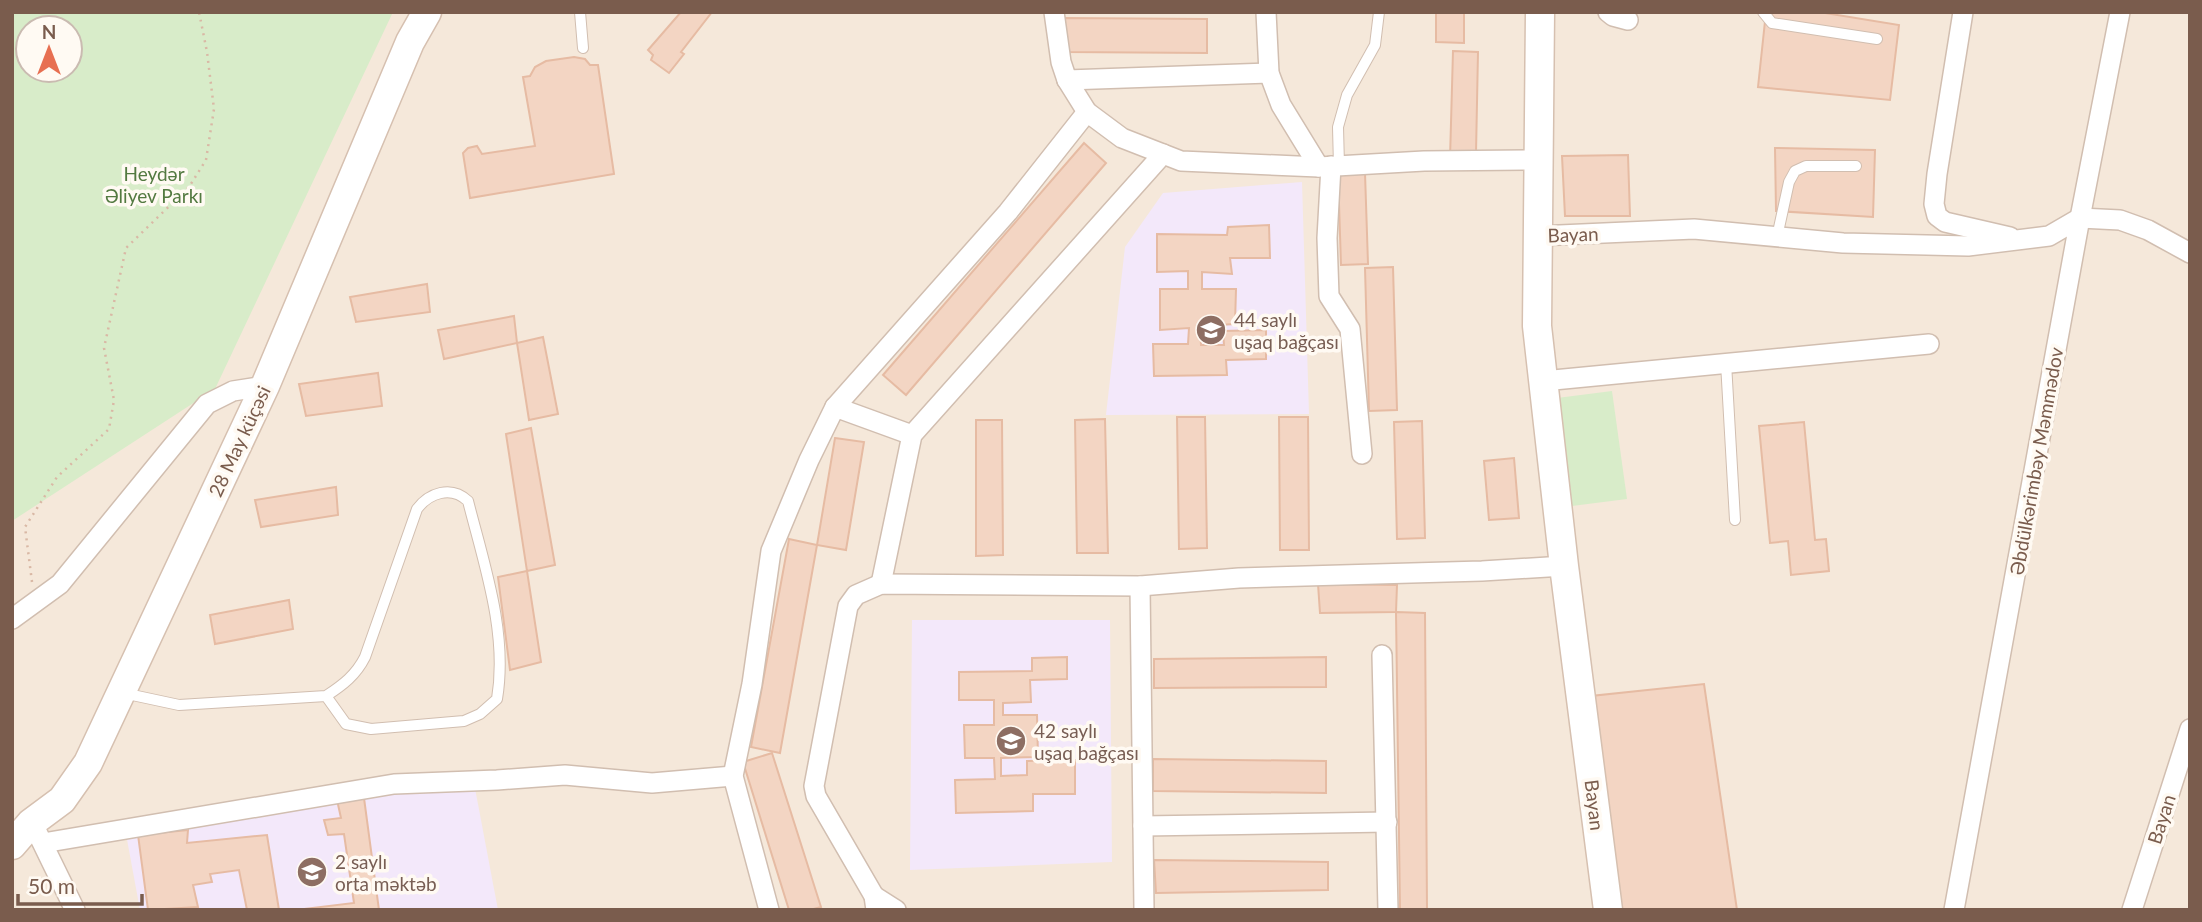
<svg xmlns="http://www.w3.org/2000/svg" width="2202" height="922" font-family="Lato,sans-serif">
<rect width="100%" height="100%" fill="#fdf6ec"/>
<!-- residential -->
<path fill="#f5e8da" fill-rule="evenodd" d="M12,12H2190V910H12ZM28,28H70V70H28Z"/>
<!-- education -->
<g fill="#f3e8fa">
<polygon points="1302,182 1309,414 1106,415 1125,247 1163,193"/>
<polygon points="912,620 1110,620 1112,862 910,870"/>
<polygon points="474,783 498,910 140,910 126,834 335,798"/>
</g>
<!-- green -->
<g fill="#d8ecc9" fill-rule="evenodd">
<path d="M12,12H393L215,389L12,521ZM28,28H70V70H28Z"/>
<polygon points="1612,391 1627,499 1572,506 1557,398"/>
</g>
<!-- building -->
<g fill="#f3d5c3" stroke="#e6bba3" stroke-width="2">
<polygon points="681,12 712,12 681,52 684,54 669,73 651,60 653,55 648,50"/>
<polygon points="1436,12 1464,12 1464,43 1436,42"/>
<polygon points="1766,12 1819,12 1899,25 1890,100 1758,87"/>
<polygon points="1065,18 1207,19 1207,53 1065,52"/>
<polygon points="1453,51 1478,52 1476,153 1450,159"/>
<polygon points="574,57 585,59 590,65 598,65 614,174 470,198 463,153 468,148 477,146 482,154 535,146 523,77 530,76 535,67 546,61"/>
<polygon points="1084,143 1106,163 906,395 883,375"/>
<polygon points="1775,148 1875,150 1873,217 1776,211"/>
<polygon points="1628,155 1630,216 1565,216 1562,156"/>
<polygon points="1338,173 1365,173 1368,264 1341,265"/>
<polygon points="1269,225 1270,258 1230,258 1232,274 1202,272 1202,289 1236,289 1235,324 1200,326 1201,345 1224,345 1223,331 1266,330 1266,359 1226,360 1227,375 1154,376 1153,344 1188,344 1189,328 1160,330 1160,289 1188,289 1188,271 1157,272 1157,234 1227,235 1228,227"/>
<polygon points="1393,267 1397,410 1369,411 1365,268"/>
<polygon points="427,284 430,312 356,322 350,297"/>
<polygon points="514,316 517,343 444,359 438,330"/>
<polygon points="543,337 558,414 529,420 517,343"/>
<polygon points="378,373 382,406 306,416 299,384"/>
<polygon points="1177,417 1205,417 1207,548 1179,549"/>
<polygon points="1279,417 1308,417 1309,550 1280,550"/>
<polygon points="1105,419 1108,553 1077,553 1075,420"/>
<polygon points="976,420 1002,420 1003,555 976,556"/>
<polygon points="1422,421 1425,538 1397,539 1394,422"/>
<polygon points="1804,422 1815,540 1826,539 1829,571 1791,575 1788,541 1770,543 1759,426"/>
<polygon points="531,428 555,565 527,571 506,434"/>
<polygon points="835,438 864,442 846,550 817,545"/>
<polygon points="1514,458 1519,518 1489,520 1484,461"/>
<polygon points="336,487 338,515 261,527 255,500"/>
<polygon points="789,539 817,545 780,753 751,747"/>
<polygon points="527,571 541,662 510,670 498,577"/>
<polygon points="1318,584 1397,585 1396,612 1320,613"/>
<polygon points="289,600 293,629 215,644 210,615"/>
<polygon points="1396,612 1425,613 1427,910 1400,910"/>
<polygon points="1067,657 1067,679 1030,680 1031,702 1003,703 1003,715 1037,715 1038,757 1001,758 1001,776 1027,775 1027,761 1075,760 1075,794 1033,794 1033,811 956,813 955,780 995,779 994,758 965,758 964,725 994,725 994,700 959,700 959,672 1032,671 1032,658"/>
<polygon points="1326,657 1326,687 1154,688 1154,659"/>
<polygon points="1704,684 1737,910 1618,910 1591,696"/>
<polygon points="772,753 821,907 810,910 789,910 743,762"/>
<polygon points="1153,759 1326,761 1326,793 1153,791"/>
<polygon points="364,798 379,910 296,910 354,903 344,834 328,835 324,820 341,818 337,800"/>
<polygon points="188,830 187,843 267,835 279,910 247,910 239,870 210,874 212,882 193,885 198,907 148,910 138,835"/>
<polygon points="1154,860 1328,862 1328,890 1156,893"/>
</g>
<g fill="none" stroke-linecap="round" stroke-linejoin="round">
<!-- lane casing -->
<g stroke="#d1beb0" stroke-width="12">
<g id="lane">
<polyline points="580,12 583,48"/>
<polyline points="1763,12 1772,23 1877,39"/>
<polyline points="1339,166 1338,127 1347,95 1375,45 1379,12"/>
<polyline points="1777,237 1789,182 1795,171 1806,166 1856,166"/>
<polyline points="1726,363 1735,520"/>
<path d="M123,693L179,705L326,696L346,724L371,729L464,721L480,714L497,699C508,633 484,564 468,501C451,485 429,493 417,509L365,657C356,675 343,685 326,696"/>
</g>
</g>
<!-- street casing -->
<g stroke="#d1beb0" stroke-width="22">
<g id="street">
<polyline points="1054,12 1061,62 1067,80 1087,112 1122,138 1181,161 1319,167 1424,161 1538,160"/>
<polyline points="1266,12 1269,73 1281,105 1319,167"/>
<polyline points="1608,12 1613,16 1628,20"/>
<polyline points="1963,12 1937,174 1934,204 1937,216 1945,222 2010,237"/>
<polyline points="1067,80 1269,73"/>
<polyline points="1331,166 1327,238 1329,296 1350,329 1362,454"/>
<polyline points="1537,236 1694,229 1843,243 1968,246 2049,236 2080,218 2120,220 2148,230 2190,253"/>
<polyline points="1543,381 1929,344"/>
<polyline points="835,407 912,435"/>
<polyline points="881,584 912,435 1163,154"/>
<polyline points="1140,586 1144,910"/>
<polyline points="12,619 60,584 207,404 233,391 265,386"/>
<polyline points="1382,655 1388,910"/>
<polyline points="1143,826 1387,822"/>
<polyline points="37,832 75,910"/>
<polyline points="43,843 394,784 497,780 565,775 652,783 733,776"/>
<polyline points="874,896 896,910"/>
<polyline points="769,910 733,776 752,684 771,551 809,460 835,407 1008,212 1087,112"/>
<polyline points="876,910 874,896 816,796 814,786 848,606 856,595 881,584 1140,586 1239,578 1482,571 1564,566"/>
<polyline points="1954,910 2080,218 2120,12"/>
<polyline points="2132,910 2190,729"/>
</g>
</g>
<!-- secondary casing -->
<g stroke="#d6c0b0" stroke-width="31">
<g id="secondary">
<polyline points="1540,12 1537,326 1564,566 1608,910"/>
<polyline points="12,845 31,823 62,800 88,763 265,386 410,42 427,12"/>
</g>
</g>
<!-- path -->
<polyline stroke="#d9b8a5" stroke-width="2.5" stroke-dasharray="2 5" stroke-linecap="butt" points="32,582 25,527 57,477 109,429 114,400 104,348 126,248 189,187 206,160 214,109 207,52 199,12"/>
<!-- lane -->
<use href="#lane" stroke="#fff" stroke-width="10"/>
<!-- street -->
<use href="#street" stroke="#fff" stroke-width="19"/>
<!-- secondary -->
<use href="#secondary" stroke="#fff" stroke-width="28"/>
</g>
<!-- icons -->
<defs>
<g id="school-disc" transform="scale(1.575)"><circle r="9.5" fill="#8d6e63" stroke="#fffaf3"/><path d="M0-5L7-2L0 1L-7-2ZM-4 1L0 2.5L4 1V4Q0 6-4 4Z" fill="#fff"/></g>
</defs>
<g fill-rule="evenodd">
<use href="#school-disc" x="1211" y="330"/>
<use href="#school-disc" x="1011" y="741"/>
<use href="#school-disc" x="312" y="872"/>
</g>
<g text-anchor="middle" dominant-baseline="central" stroke-width="7" stroke-linejoin="round" paint-order="stroke">
<!-- park labels -->
<g font-size="19" fill="#537a41" stroke="#fffaf3">
<text x="154" y="173">Heydər<tspan x="154" dy="22">Əliyev Parkı</tspan></text>
</g>
<!-- street labels -->
<g font-size="19" fill="#7a5c4d" stroke="#fffaf3">
<text transform="translate(1573 234) rotate(-2)">Bayan</text>
<text transform="translate(239 441) rotate(-65)">28 May küçəsi</text>
<text transform="translate(2036 461) rotate(-80)">Əbdülkərimbəy Məmmədov</text>
<text transform="translate(1595 805) rotate(83)">Bayan</text>
<text transform="translate(2161 819) rotate(-72)">Bayan</text>
</g>
<!-- education labels -->
<g font-size="19" fill="#785e54" stroke="#fffaf3" text-anchor="start">
<text x="1234" y="319">44 saylı<tspan x="1234" dy="22">uşaq bağçası</tspan></text>
<text x="1034" y="730">42 saylı<tspan x="1034" dy="22">uşaq bağçası</tspan></text>
<text x="335" y="861">2 saylı<tspan x="335" dy="22">orta məktəb</tspan></text>
</g>
</g>
<!-- border -->
<rect width="2202" height="922" fill="none" stroke="#7a5c4d" stroke-width="28"/>
<!-- north arrow -->
<g transform="translate(49 49)"><circle r="33" fill="#fffaf3" stroke="#cabbb1" stroke-width="2"/>
<path d="M0-5L12 26L0 18L-12 26Z" fill="#e76f51"/>
<text y="-10" font-size="19" font-weight="bold" text-anchor="middle" fill="#7a5c4d">N</text>
</g>
<!-- scale -->
<path d="M18 894v10h124v-10" fill="none" stroke="#7a5c4d" stroke-width="3.5"/>
<text x="28" y="894" font-size="21" fill="#7a5c4d" stroke="#fffaf3" stroke-width="5" paint-order="stroke">50 m</text>
</svg>
